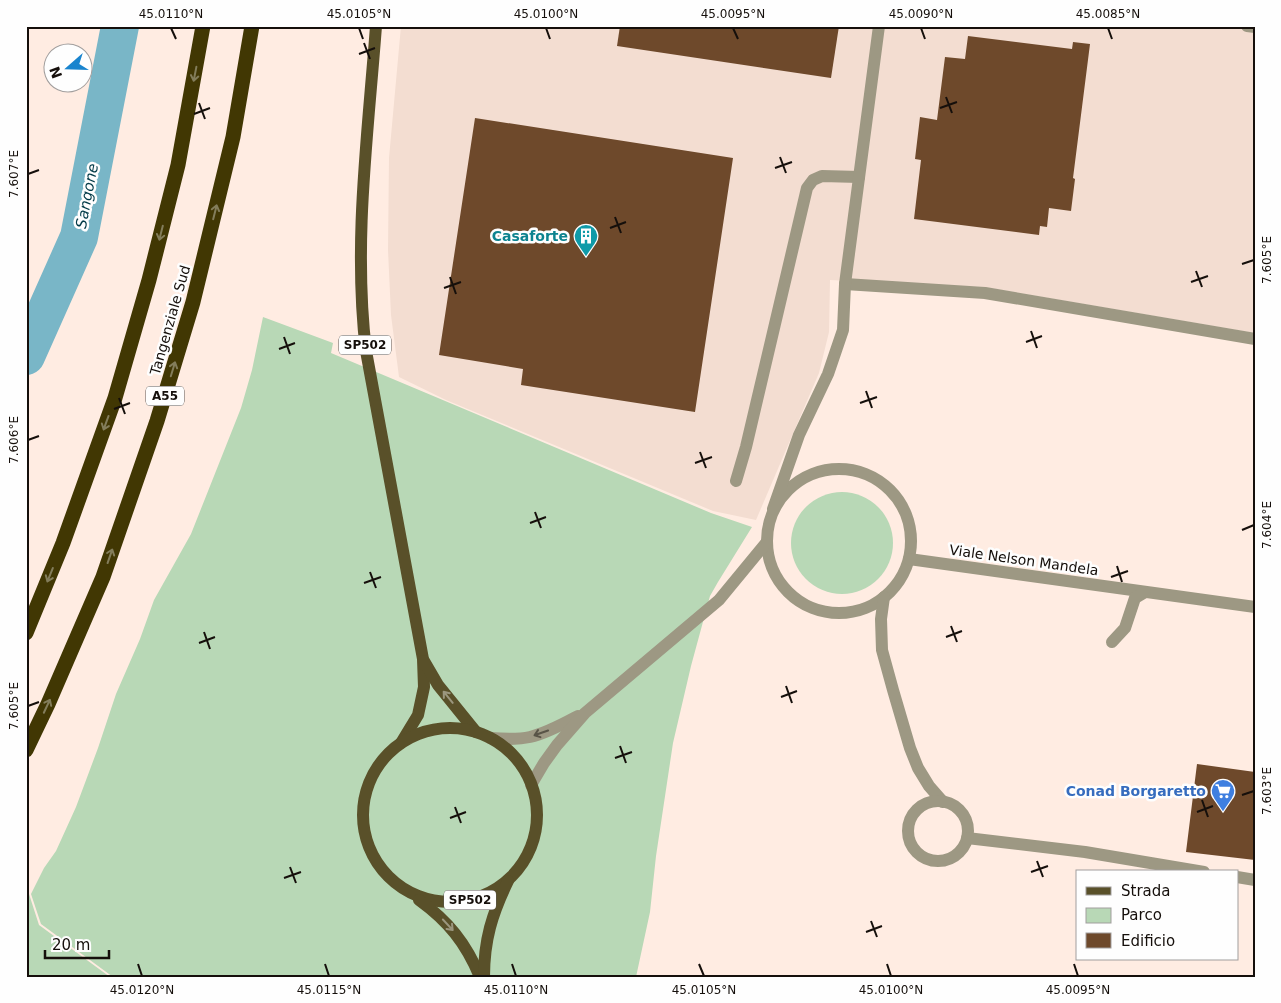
<svg xmlns="http://www.w3.org/2000/svg" width="1281" height="1003" font-family="'DejaVu Sans',sans-serif">
<rect width="100%" height="100%" fill="#ffece2"/>
<!-- industrial -->
<polygon fill="#f3ddd1" points="401,26 1255,26 1255,333 984,287 830,280 829,332 819,373 756,520 713,511 446,400 399,377 391,315 388,250 389,158"/>
<!-- green -->
<g fill="#b8d8b6">
<polygon points="263,317 333,343 331,353 711,513 752,527 718,582 710,596 691,666 673,743 656,856 650,912 636,977 113,977 41,924 31,894 44,868 56,851 76,807 98,748 116,694 140,639 154,600 191,534 241,408 252,370"/>
<circle cx="842" cy="543" r="51"/>
<polygon points="26,892 29,894 39,925 110,977 26,977"/>
</g>
<g fill="none" stroke-linecap="round" stroke-linejoin="round">
<!-- river -->
<polyline stroke="#79b6c7" stroke-width="38" points="26,356 79,237 120,26"/>
</g>
<!-- building -->
<g fill="#6e492b">
<polygon points="620,26 839,26 831,78 617,46"/>
<polygon points="968,36 1072,49 1073,42 1090,44 1073,178 1075,179 1071,211 1049,208 1047,227 1040,226 1039,235 914,219 921,160 915,159 920,117 937,120 945,57 965,59"/>
<polygon points="475,118 733,158 695,412 521,385 523,369 439,355"/>
<polygon points="1197,764 1255,772 1255,860 1186,852"/>
</g>
<g fill="none" stroke-linecap="round" stroke-linejoin="round">
<!-- minor -->
<g stroke="#9d9883" stroke-width="12">
<polyline points="1247,26 1255,27"/>
<polyline points="845,284 985,293 1255,339"/>
<circle cx="839" cy="541" r="72"/>
<polyline points="736,481 746,447 807,188 813,180 822,176 859,177"/>
<polyline points="773,509 799,435 828,374 843,330 845,284 879,26"/>
<polyline points="909,559 1255,607"/>
<polyline points="884,597 881,619 882,650 893,690 910,748 918,768 929,786 943,802"/>
<polyline points="1112,642 1125,628 1135,598 1145,592"/>
<path d="M490,738C504,739 517,740 530,737C547,733 563,724 578,716"/>
<polyline points="531,785 544,763 557,745 585,713 719,600 766,543"/>
<circle cx="938" cy="831" r="30"/>
<polyline points="967,838 1085,852 1204,872"/>
<polyline points="1237,877 1255,880"/>
</g>
<!-- major -->
<g stroke="#595029" stroke-width="12">
<path d="M376,26C368,134 353,243 366,351L423,659L424,687L418,715L401,743"/>
<polyline points="424,661 438,685 476,732"/>
<circle cx="450" cy="815" r="87"/>
<path d="M419,900C448,921 466,943 480,977"/>
<path d="M484,977C484,940 492,914 508,881"/>
</g>
<!-- highway -->
<g stroke="#413703" stroke-width="15">
<polyline points="26,633 63,543 115,398 149,280 178,165 203,26"/>
<polyline points="26,750 48,704 103,577 157,421 193,302 233,137 252,26"/>
</g>
</g>
<!-- one-way arrows -->
<defs><path id="oneway-shaft" d="M-6 0H5M1.5-3L5.5 0L1.5 3" fill="none" stroke-width="1.6" stroke-linecap="round" stroke-linejoin="round" transform="scale(1.25)"/></defs>
<g stroke="#837d5b">
<use href="#oneway-shaft" transform="translate(195 74) rotate(101)"/>
<use href="#oneway-shaft" transform="translate(215 212) rotate(-76)"/>
<use href="#oneway-shaft" transform="translate(161 233) rotate(104)"/>
<use href="#oneway-shaft" transform="translate(173 369) rotate(-73)"/>
<use href="#oneway-shaft" transform="translate(106 423) rotate(110)"/>
<use href="#oneway-shaft" transform="translate(110 556) rotate(-71)"/>
<use href="#oneway-shaft" transform="translate(50 575) rotate(112)"/>
<use href="#oneway-shaft" transform="translate(47 706) rotate(-65)"/>
</g>
<g stroke="#9b967e">
<use href="#oneway-shaft" transform="translate(448 697) rotate(-129)"/>
<use href="#oneway-shaft" transform="translate(448 925) rotate(47)"/>
</g>
<use stroke="#595447" href="#oneway-shaft" transform="translate(541 733) rotate(161)"/>
<!-- ticks -->
<path fill="none" stroke="#150f0b" stroke-width="2" d="M171,28L176,39M359,28L363,39M546,28L550,39M733,28L738,39M921,28L925,39M1108,28L1112,39M364,43L370,59M359,54L375,48M946,97L952,113M199,103L205,119M940,108L957,102M194,114L210,108M780,157L786,173M775,168L792,162M28,174L39,170M615,217L621,233M610,228L626,222M1242,264L1254,260M1196,271L1202,287M450,277L456,294M1191,282L1208,276M444,288L461,282M1031,331L1037,348M284,337L290,354M1026,342L1042,336M279,349L295,343M866,391L872,408M119,398L125,414M860,403L877,397M114,409L130,403M28,440L39,436M700,452L706,468M695,463L712,457M535,512L541,528M530,523L546,517M1242,530L1254,525M1117,566L1122,582M370,572L376,588M1111,577L1128,571M364,583L381,577M951,626L957,642M204,632L210,649M946,637L962,631M199,643L215,637M786,686L792,703M781,697L797,691M28,706L39,702M620,746L626,763M615,758L632,752M1242,795L1254,791M1202,800L1208,817M455,807L461,823M1197,812L1213,806M450,818L466,812M1037,861L1043,877M290,867L296,883M1031,872L1048,866M284,878L301,872M871,921L877,937M866,932L882,926M138,964L142,976M325,964L329,976M512,964L516,976M699,964L704,976M887,964L891,976M1074,964L1078,976"/>
<!-- icons -->
<defs>
<g id="building-pin" transform="scale(1.25)"><path d="M0 17L-7.5 6A9.5 9.5 0 1 1 7.5 6Z" fill="#0f9aa8" stroke="#fefefe"/><path d="M-4-6H4V6H1V3H-1V6H-4ZM-2.5-4.3h1.7v1.8h-1.7ZM.8-4.3h1.7v1.8H.8ZM-2.5-1h1.7V.8h-1.7ZM.8-1h1.7V.8H.8Z" fill="#fff"/></g>
<g id="supermarket-pin" transform="scale(1.25)"><path d="M0 17L-7.5 6A9.5 9.5 0 1 1 7.5 6Z" fill="#3f7fe0" stroke="#fefefe"/><path d="M-6-5.5h2.5l.6 2H6L4.5 2H-2.5L-4.4-4H-6ZM-1.5 3.2a1.3 1.3 0 1 0 .1 0ZM3 3.2a1.3 1.3 0 1 0 .1 0Z" fill="#fff"/></g>
</defs>
<g fill-rule="evenodd">
<use href="#building-pin" x="586" y="236"/>
<use href="#supermarket-pin" x="1223" y="791"/>
</g>
<g text-anchor="middle" dominant-baseline="central" stroke-width="5" stroke-linejoin="round" paint-order="stroke">
<!-- shield labels -->
<g fill="#fefefe" stroke="#5b5754" stroke-width="1">
<rect x="339" y="335.5" width="52" height="19" rx="4"/>
<rect x="146" y="386.5" width="38" height="19" rx="4"/>
<rect x="444" y="890.5" width="52" height="19" rx="4"/>
</g>
<g font-size="12" font-weight="bold" fill="#150f0b">
<text x="365" y="345">SP502</text>
<text x="165" y="396">A55</text>
<text x="470" y="900">SP502</text>
</g>
<!-- culture labels -->
<g font-size="14" font-weight="bold" fill="#0d838f" stroke="#fefefe" text-anchor="end">
<text x="568" y="236">Casaforte</text>
</g>
<!-- street labels -->
<g font-size="14" fill="#150f0b" stroke="#fefefe">
<text transform="translate(170 320) rotate(-74)">Tangenziale Sud</text>
<text transform="translate(1024 560) rotate(8)">Viale Nelson Mandela</text>
</g>
<!-- shop labels -->
<g font-size="14" font-weight="bold" fill="#366cbe" stroke="#fefefe" text-anchor="end">
<text x="1206" y="791">Conad Borgaretto</text>
</g>
<!-- water labels -->
<g font-size="15" font-style="italic" fill="#003946" stroke="#fefefe">
<text transform="translate(87 196) rotate(-79)">Sangone</text>
</g>
</g>
<!-- border -->
<rect width="1281" height="1003" fill="none" stroke="#fefefe" stroke-width="55"/>
<!-- legend -->
<rect x="1076" y="870" width="162" height="90" fill="#fefefe" stroke="#a19e9d"/>
<rect x="1086" y="887" width="25" height="8" fill="#595029" stroke="#a19e9d"/>
<text x="1121" y="896" font-size="15" fill="#150f0b">Strada</text>
<rect x="1086" y="908" width="25" height="15" fill="#b8d8b6" stroke="#a19e9d"/>
<text x="1121" y="920" font-size="15" fill="#150f0b">Parco</text>
<rect x="1086" y="933" width="25" height="15" fill="#6e492b" stroke="#a19e9d"/>
<text x="1121" y="946" font-size="15" fill="#150f0b">Edificio</text>
<!-- north arrow -->
<g transform="translate(68 68) rotate(250)"><circle r="24" fill="#fefefe" stroke="#a19e9d"/>
<path d="M0-4L9 19L0 12L-9 19Z" fill="#1984ce"/>
<text y="-8" font-size="14" font-weight="bold" text-anchor="middle" fill="#150f0b">N</text>
</g>
<!-- scale -->
<path d="M45 950v8h64v-8" fill="none" stroke="#150f0b" stroke-width="2.5"/>
<text x="52" y="950" font-size="15" fill="#150f0b" stroke="#fefefe" stroke-width="4" paint-order="stroke">20 m</text>
<rect x="28" y="28" width="1226" height="948" fill="none" stroke="#150f0b" stroke-width="2"/>
<g font-size="12" text-anchor="middle" fill="#150f0b">
<text x="171" y="18">45.0110°N</text>
<text x="359" y="18">45.0105°N</text>
<text x="546" y="18">45.0100°N</text>
<text x="733" y="18">45.0095°N</text>
<text x="921" y="18">45.0090°N</text>
<text x="1108" y="18">45.0085°N</text>
<text transform="translate(14 174) rotate(-90)" y="4">7.607°E</text>
<text transform="translate(1267 260) rotate(-90)" y="4">7.605°E</text>
<text transform="translate(14 440) rotate(-90)" y="4">7.606°E</text>
<text transform="translate(1267 525) rotate(-90)" y="4">7.604°E</text>
<text transform="translate(14 706) rotate(-90)" y="4">7.605°E</text>
<text transform="translate(1267 791) rotate(-90)" y="4">7.603°E</text>
<text x="142" y="994">45.0120°N</text>
<text x="329" y="994">45.0115°N</text>
<text x="516" y="994">45.0110°N</text>
<text x="704" y="994">45.0105°N</text>
<text x="891" y="994">45.0100°N</text>
<text x="1078" y="994">45.0095°N</text>
</g>
</svg>
